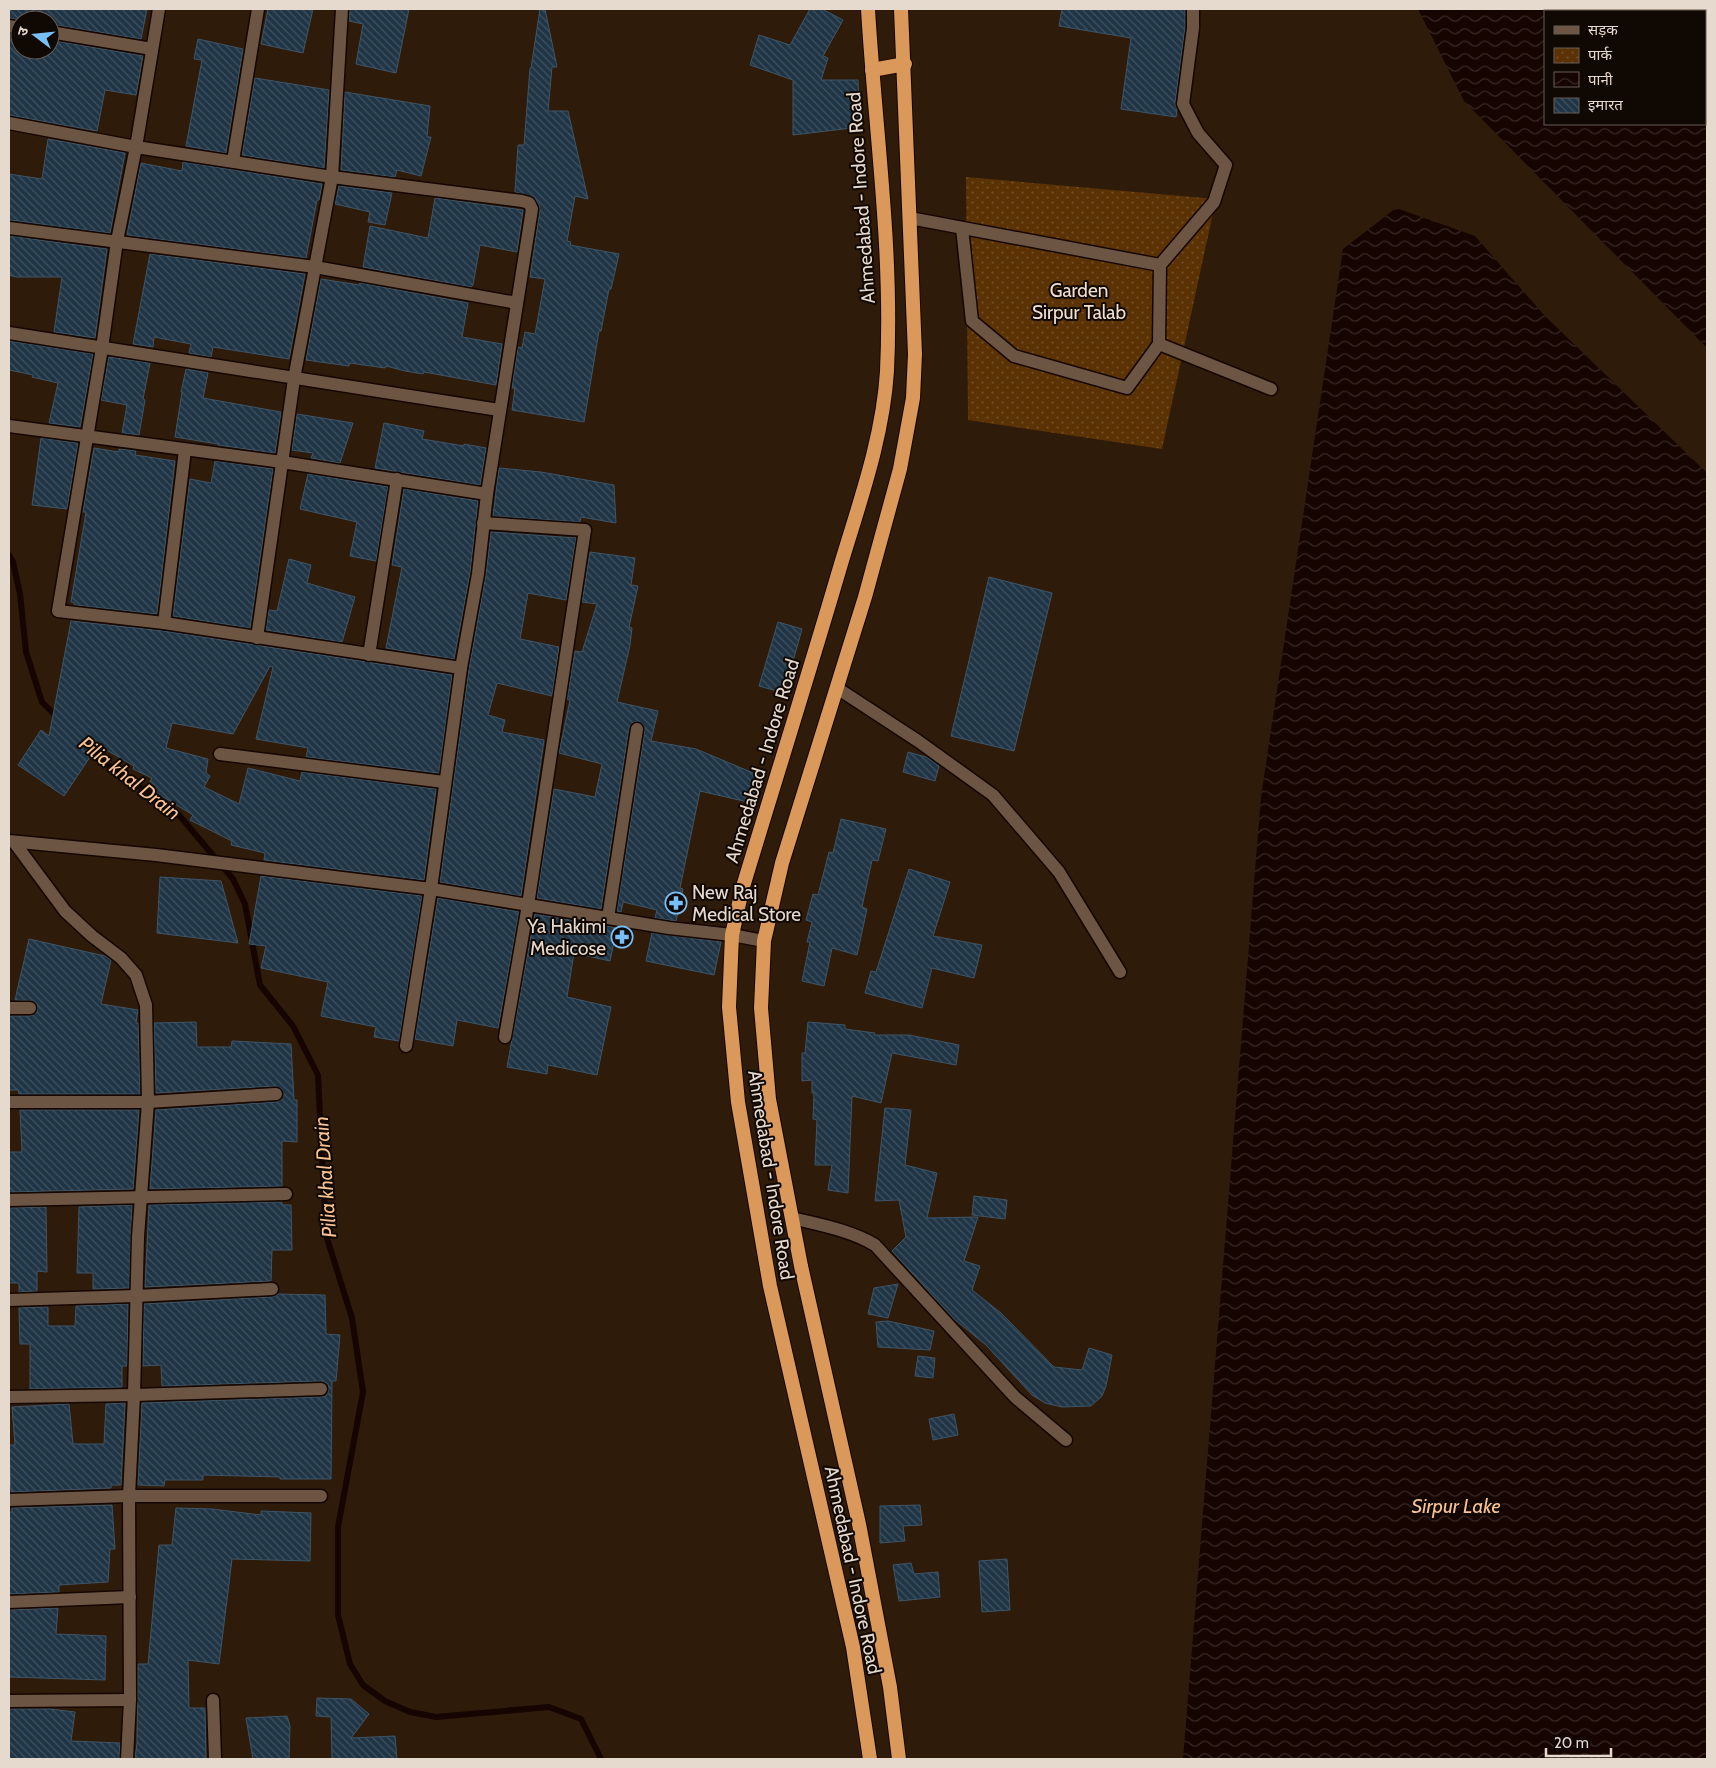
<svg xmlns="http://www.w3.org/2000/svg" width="1716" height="1768" font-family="Cabin,'Noto Sans Devanagari',sans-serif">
<defs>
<pattern id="park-dots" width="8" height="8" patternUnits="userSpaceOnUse" patternTransform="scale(1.25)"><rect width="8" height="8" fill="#5a3204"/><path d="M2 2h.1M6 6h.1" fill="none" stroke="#724f27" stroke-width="1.8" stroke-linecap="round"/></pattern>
<pattern id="water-waves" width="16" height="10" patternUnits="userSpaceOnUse" patternTransform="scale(1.25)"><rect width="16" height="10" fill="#160400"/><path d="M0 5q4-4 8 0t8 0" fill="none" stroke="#382824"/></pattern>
<pattern id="building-back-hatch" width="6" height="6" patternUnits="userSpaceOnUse" patternTransform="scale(1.25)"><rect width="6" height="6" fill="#1f3546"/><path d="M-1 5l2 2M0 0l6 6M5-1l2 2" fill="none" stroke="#405260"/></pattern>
</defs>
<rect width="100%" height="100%" fill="#2e1b0a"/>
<!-- park -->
<polygon fill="url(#park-dots)" points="966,177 1216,199 1162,449 968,420"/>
<!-- water -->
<g fill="url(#water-waves)" fill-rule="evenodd">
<path d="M1418,9H1707V348L1464,101ZM1545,11H1705V124H1545Z"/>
<polygon points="1396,208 1475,236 1544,315 1707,473 1707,1759 1183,1759 1261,797 1343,249"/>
</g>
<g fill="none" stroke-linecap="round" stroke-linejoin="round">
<!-- stream -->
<g stroke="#160400" stroke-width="6">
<polyline points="9,555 13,562 20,594 26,652 42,702 59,719"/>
<polyline points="87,747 97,757 179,815 233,879 245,904 260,985 293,1026 318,1075 326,1235 352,1318 363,1392 338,1527 338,1615 350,1664 363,1685 385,1701 410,1712 436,1717 549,1707 581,1719 601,1759"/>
</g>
</g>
<!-- building -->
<g fill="url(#building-back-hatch)" stroke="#3e5567">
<polygon points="9,9 147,9 141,39 50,24 50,20 21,20 9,18"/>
<polygon points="268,9 313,9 303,53 261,44"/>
<polygon points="350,9 409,9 396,73 356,64 363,24 349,21"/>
<polygon points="540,9 545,9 557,67 552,67 548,111 568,111 588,199 575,196 567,241 571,242 570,245 619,254 611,289 609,289 601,331 599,331 584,422 512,410 515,388 512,388 518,347 522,348 525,332 535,334 545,279 530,277 540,210 539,205 534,197 515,192 518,145 524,145 530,68 531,68"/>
<polygon points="810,9 822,9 843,20 823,56 828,58 821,80 858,80 860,127 793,135 793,80 750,65 759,35 790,45"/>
<polygon points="1062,9 1185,9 1185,27 1175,103 1177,110 1176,117 1121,109 1131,38 1059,26"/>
<polygon points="9,34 20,36 20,50 50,50 50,40 143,56 136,95 105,90 97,131 9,115"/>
<polygon points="198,39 243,49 226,153 186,146 202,60 194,59"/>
<polygon points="255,78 329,90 324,168 242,155"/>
<polygon points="345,92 430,106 427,137 431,137 421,176 397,170 395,177 341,170"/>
<polygon points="48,139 125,153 110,233 9,220 9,174 42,179"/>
<polygon points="183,162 322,184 319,200 317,200 306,258 127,235 141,163 182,171"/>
<polygon points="339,186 392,193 385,225 368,222 370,212 335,204"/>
<polygon points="435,198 523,210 517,252 480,245 473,285 471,287 363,267 370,226 428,238"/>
<polygon points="9,236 107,249 95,338 54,332 62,277 16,277 9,275"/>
<polygon points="150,254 305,274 289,359 213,347 211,357 189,353 191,344 154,337 153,347 133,344"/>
<polygon points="321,279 359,285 360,283 468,303 462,337 502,344 496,385 424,372 423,374 405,371 386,366 385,368 350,363 349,366 306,360"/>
<polygon points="9,341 93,354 80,427 49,423 58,383 32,377 33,375 9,370"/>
<polygon points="109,357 150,363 143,399 145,400 139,435 122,433 127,405 101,400"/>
<polygon points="186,369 208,373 203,398 281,412 275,453 218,445 218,444 175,437 182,392 181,392"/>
<polygon points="297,414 353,423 340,463 311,458 313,453 292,450"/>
<polygon points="384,423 424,431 422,439 464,446 464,444 486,448 480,485 375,468"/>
<polygon points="41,438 78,443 67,509 32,505"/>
<polygon points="94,448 119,452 119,449 136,451 135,455 175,461 157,614 74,605 75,603 71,602 86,512 83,512"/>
<polygon points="215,461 273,469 250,628 173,616 190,479 211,483"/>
<polygon points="499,468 541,472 614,485 616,523 581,517 580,522 493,516"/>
<polygon points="308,474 388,487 376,561 350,556 357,522 300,509"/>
<polygon points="404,489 478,501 470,573 454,659 386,648 402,567 392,565"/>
<polygon points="491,532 576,538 566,600 528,593 520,639 559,647 552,696 497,683 488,715 505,720 502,732 544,740 521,896 440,882 469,669 486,575"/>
<polygon points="590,552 635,558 631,585 638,586 629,627 632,628 630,645 617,702 658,711 651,741 696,749 758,775 752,803 700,791 680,888 683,889 676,921 655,918 657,910 623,902 621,912 617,911 645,730 644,726 639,721 634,722 629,728 601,909 537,898 554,789 595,797 602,764 559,753 570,700 567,699 575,651 582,652 597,604 582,602"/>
<polygon points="289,559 311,565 307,583 355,597 342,642 266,630 269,610 277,611"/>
<polygon points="989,577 1052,593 1014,751 951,736"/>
<polygon points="71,621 163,631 452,675 439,773 306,757 308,748 256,739 273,667 270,666 233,734 172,723 166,748 208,759 206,773 210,776 204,787 239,804 248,768 300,781 302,772 436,789 424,880 264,860 265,853 231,845 232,841 190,820 193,815 147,787 152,778 133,769 134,766 98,745 64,796 18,765 41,730 49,736"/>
<polygon points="778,622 802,629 784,693 759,686"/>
<polygon points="908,752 926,757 939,766 935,781 903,772"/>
<polygon points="841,819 886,829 878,861 872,860 862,907 867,909 857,955 832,948 824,986 802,981 810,942 807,942 812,922 806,920 813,894 818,895 829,852 833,853"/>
<polygon points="909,869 950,882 933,936 982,945 974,978 932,968 922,1008 865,993 871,971 876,972"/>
<polygon points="261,876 422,896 399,1041 374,1037 376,1027 321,1016 328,982 261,968 266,946 249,944"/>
<polygon points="160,877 221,881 238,943 157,933"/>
<polygon points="438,898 519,912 498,1028 457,1020 453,1046 415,1039"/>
<polygon points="535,914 617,928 610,961 574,953 567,997 611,1007 597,1075 548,1065 547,1074 507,1067"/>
<polygon points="652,933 721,942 714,975 646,961"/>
<polygon points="29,939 105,956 111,960 101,1004 138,1010 136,1023 138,1023 140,1094 19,1094 18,1090 9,1090 9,1016 30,1016 37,1012 38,1008 37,1004 34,1001 15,1000"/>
<polygon points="196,1022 197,1047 231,1047 232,1041 291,1044 294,1100 297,1100 297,1142 282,1141 282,1186 150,1189 156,1110 277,1102 283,1097 282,1089 275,1086 156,1093 154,1023"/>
<polygon points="808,1022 845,1025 845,1029 875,1033 874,1035 909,1035 959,1045 956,1065 892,1053 881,1103 852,1096 848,1193 828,1190 832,1165 815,1165 817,1120 813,1119 814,1093 812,1093 812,1080 802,1081 802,1053 805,1053"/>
<polygon points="885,1108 911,1110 905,1165 937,1173 927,1218 978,1217 964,1261 980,1266 972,1290 1001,1313 1054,1367 1082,1370 1089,1348 1112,1355 1106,1386 1102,1396 1091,1406 1062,1407 1045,1403 1032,1395 986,1345 954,1319 892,1251 906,1237 899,1200 875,1201"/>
<polygon points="20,1110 139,1110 133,1189 9,1192 9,1152 22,1152"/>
<polygon points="974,1196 1007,1200 1005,1219 972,1215"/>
<polygon points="282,1202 282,1205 291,1205 292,1250 272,1250 271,1281 145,1287 149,1205"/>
<polygon points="132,1205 129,1288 93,1289 93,1273 77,1273 79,1207"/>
<polygon points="46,1207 47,1272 37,1271 37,1291 19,1292 19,1283 9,1283 9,1208"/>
<polygon points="898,1284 888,1318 868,1314 874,1288"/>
<polygon points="278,1294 325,1295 326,1334 340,1335 336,1381 332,1381 331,1479 280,1479 280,1477 203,1475 203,1480 165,1480 164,1486 138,1485 142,1403 321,1397 326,1396 329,1389 328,1384 321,1381 162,1386 161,1365 143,1366 144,1304 272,1297"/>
<polygon points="128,1304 127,1366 122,1366 122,1387 30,1389 30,1344 20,1344 19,1308 48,1307 48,1326 75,1326 76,1306"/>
<polygon points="888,1321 934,1331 930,1350 878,1347 876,1322"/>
<polygon points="918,1356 935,1358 933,1378 915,1376"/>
<polygon points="125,1403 121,1485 111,1485 111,1488 11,1492 9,1445 15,1445 12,1407 69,1404 73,1444 104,1444 106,1404"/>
<polygon points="954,1414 958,1435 933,1440 929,1419"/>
<polygon points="112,1505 115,1549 110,1549 108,1582 59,1585 59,1592 9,1594 9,1512 12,1512 12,1508"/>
<polygon points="920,1505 922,1525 903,1526 905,1541 880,1543 880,1506"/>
<polygon points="176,1508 212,1509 261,1515 261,1511 311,1513 310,1561 232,1559 219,1664 188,1660 189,1708 205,1708 206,1759 135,1759 137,1743 138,1664 148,1664 159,1545 172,1545"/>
<polygon points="1007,1559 1010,1610 982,1612 979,1561"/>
<polygon points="911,1563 914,1574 938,1572 940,1597 899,1601 893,1565"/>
<polygon points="58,1608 56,1634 106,1636 105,1680 9,1677 9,1610"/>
<polygon points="317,1698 351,1699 369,1714 351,1738 395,1736 397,1759 332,1759 331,1717 316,1716"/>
<polygon points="9,1709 50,1709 75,1712 71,1741 120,1743 119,1759 9,1759"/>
<polygon points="287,1716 290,1726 289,1759 253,1759 246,1718"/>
</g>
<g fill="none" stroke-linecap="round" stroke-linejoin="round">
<!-- minor casing -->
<g stroke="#160600" stroke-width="15">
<g id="minor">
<polyline points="159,9 136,147 117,241 102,348 58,611 164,623 461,668"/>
<polyline points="9,26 20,28"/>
<polyline points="50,32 152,49"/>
<polyline points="9,123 136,147 332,177 522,201 529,203 532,209 487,494"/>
<polyline points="233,161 258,9"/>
<polyline points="910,218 1160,265"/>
<polyline points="9,228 315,267 517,303"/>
<polyline points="962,228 972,321 1014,356 1127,388 1159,344 1160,265 1214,202 1226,165 1198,133 1183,104 1193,28 1193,9"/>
<polyline points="9,333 499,410"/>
<polyline points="1159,344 1271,389"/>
<polyline points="9,426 282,462 487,494 478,574 461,668 431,889 406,1046"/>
<polyline points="483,523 585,530 528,905 505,1037"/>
<polyline points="164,623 185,450"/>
<polyline points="257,638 294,379 332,177 342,9"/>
<polyline points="369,655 397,479"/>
<polyline points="837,688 918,741 993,795 1059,872 1120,972"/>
<polyline points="220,754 444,782"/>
<polyline points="9,841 156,855 431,889 669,928 732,935 764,941"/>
<polyline points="14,842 65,911 92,936 121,958 136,975 146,1005 148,1102 276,1094"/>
<polyline points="608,918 637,729"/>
<polyline points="9,1008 30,1008"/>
<polyline points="9,1102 148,1102 138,1237 134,1395 129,1496 130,1700 127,1759"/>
<polyline points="9,1200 286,1194"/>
<path d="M792,1218C820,1225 850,1230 875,1245L1015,1397L1066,1440"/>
<polyline points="9,1300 136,1296 272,1289"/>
<polyline points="9,1397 134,1395 321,1389"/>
<polyline points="9,1500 129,1496 321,1496"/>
<polyline points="9,1602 130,1597"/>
<polyline points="213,1700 215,1759"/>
<polyline points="9,1701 130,1700"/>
</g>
</g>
<!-- trunk casing -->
<g stroke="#160600" stroke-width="16">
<g id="trunk">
<path d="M868,9C875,129 893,250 887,371C883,437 860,501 841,564C809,673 775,781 742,890L732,935L729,1007L738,1102L770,1286L853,1647L870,1759"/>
<polyline points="872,70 905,64"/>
<polyline points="899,1759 890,1687 859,1524 801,1266 769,1099 761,1008 764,941 782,863 865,597 900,469 913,398 915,354 901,9"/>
</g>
</g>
<!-- minor -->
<use href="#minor" stroke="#6c5643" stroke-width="12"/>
<!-- trunk -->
<use href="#trunk" stroke="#da985a" stroke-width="14"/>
</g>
<!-- icons -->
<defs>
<g id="pharmacy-ring" transform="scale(1.125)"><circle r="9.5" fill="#100803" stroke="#77c0f7" stroke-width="1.5"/><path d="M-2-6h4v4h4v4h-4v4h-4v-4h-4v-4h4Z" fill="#77c0f7"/></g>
</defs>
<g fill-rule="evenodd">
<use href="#pharmacy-ring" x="676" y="903"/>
<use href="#pharmacy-ring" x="622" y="937"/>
</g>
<g text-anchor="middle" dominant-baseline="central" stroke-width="4" stroke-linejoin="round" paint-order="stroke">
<!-- street labels -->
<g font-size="19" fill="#e6d9ce" stroke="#100803">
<text transform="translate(861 198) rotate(-94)">Ahmedabad - Indore Road</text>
<text transform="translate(762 761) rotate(-73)">Ahmedabad - Indore Road</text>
<text transform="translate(771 1175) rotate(81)">Ahmedabad - Indore Road</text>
<text transform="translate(853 1570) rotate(78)">Ahmedabad - Indore Road</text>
</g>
<!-- park labels -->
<g font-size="19" fill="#f3e0d0" stroke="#100803">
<text x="1079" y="290">Garden<tspan x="1079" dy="22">Sirpur Talab</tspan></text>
</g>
<!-- poi labels -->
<g font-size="19" fill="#e6d9ce" stroke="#100803" text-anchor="start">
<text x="692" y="892">New Raj<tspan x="692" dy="22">Medical Store</tspan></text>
<text x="606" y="926" text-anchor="end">Ya Hakimi<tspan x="606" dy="22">Medicose</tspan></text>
</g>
<!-- water labels -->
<g font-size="20" font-style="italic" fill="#fac292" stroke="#100803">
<text transform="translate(130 778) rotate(38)">Pilia khal Drain</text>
<text transform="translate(325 1177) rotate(-94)">Pilia khal Drain</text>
<text x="1456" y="1506">Sirpur Lake</text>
</g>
</g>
<!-- border -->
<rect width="1716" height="1768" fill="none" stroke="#e6d9ce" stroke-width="20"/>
<!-- legend -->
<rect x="1544" y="10" width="162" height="115" fill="#100803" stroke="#665c54"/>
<rect x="1554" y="26" width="25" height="8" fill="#6c5643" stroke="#665c54"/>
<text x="1588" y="35" font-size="15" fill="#e6d9ce">सड़क</text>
<rect x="1554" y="48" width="25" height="15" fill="url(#park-dots)" stroke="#665c54"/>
<text x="1588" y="60" font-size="15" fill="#e6d9ce">पार्क</text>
<rect x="1554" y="72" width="25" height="15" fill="url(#water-waves)" stroke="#665c54"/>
<text x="1588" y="85" font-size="15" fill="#e6d9ce">पानी</text>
<rect x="1554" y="98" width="25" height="15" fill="url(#building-back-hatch)" stroke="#665c54"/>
<text x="1588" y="110" font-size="15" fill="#e6d9ce">इमारत</text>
<!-- north arrow -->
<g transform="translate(35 35) rotate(286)"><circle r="24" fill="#100803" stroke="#665c54"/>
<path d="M0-4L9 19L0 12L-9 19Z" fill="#77c0f7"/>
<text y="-8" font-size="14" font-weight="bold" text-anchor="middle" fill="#e6d9ce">उ</text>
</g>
<!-- scale -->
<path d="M1546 1748v8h65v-8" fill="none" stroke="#e6d9ce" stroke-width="2.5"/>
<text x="1554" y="1748" font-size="15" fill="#e6d9ce" stroke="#100803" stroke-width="4" paint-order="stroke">20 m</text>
</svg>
